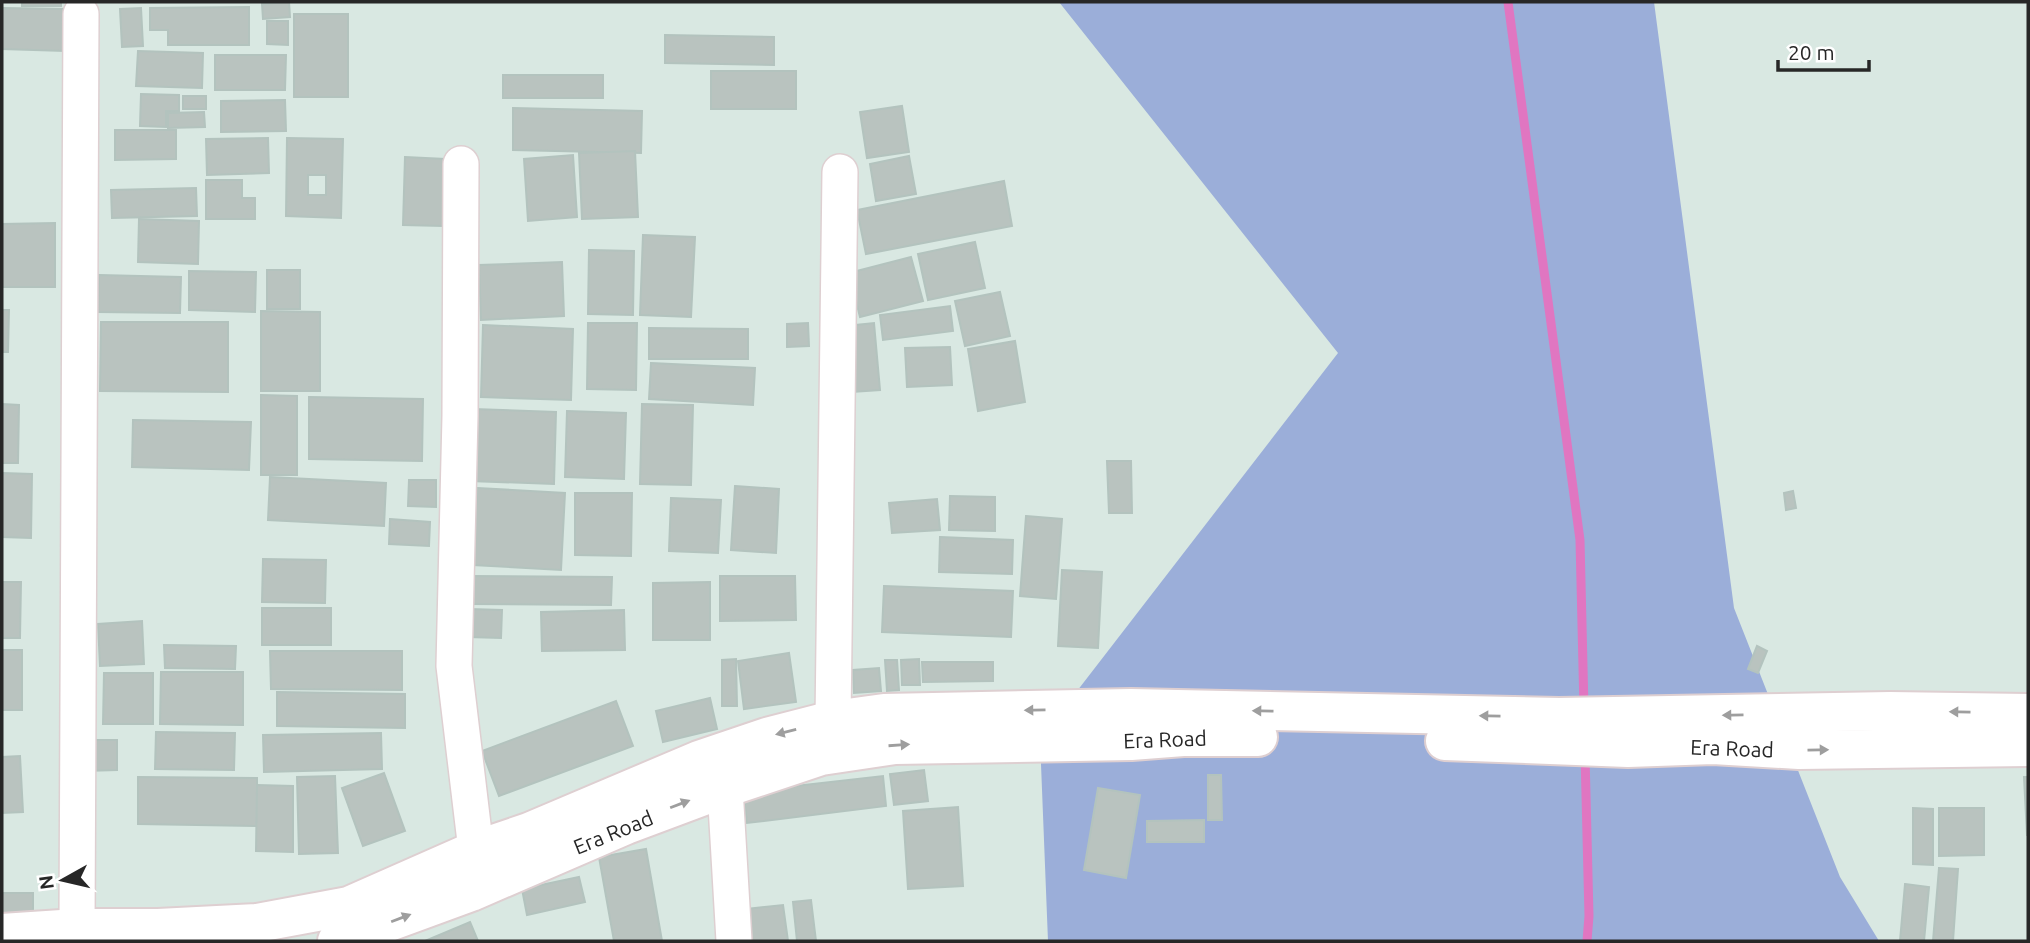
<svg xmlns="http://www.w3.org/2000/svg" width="2030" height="943" font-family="Ubuntu,sans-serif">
<rect width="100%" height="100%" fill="#d9e8e2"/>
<!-- green -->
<polygon fill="#9baed9" points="1059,2 1654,2 1734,608 1840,877 1879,941 1048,941 1040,739 1338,353"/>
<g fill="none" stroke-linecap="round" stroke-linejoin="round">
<!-- stream -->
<g stroke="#e076c1" stroke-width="9">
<polyline points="1508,2 1580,540 1584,709"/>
<polyline points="1585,755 1589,916 1587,941"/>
</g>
</g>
<!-- building -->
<g fill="#b9c3bf" stroke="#b3c3be" stroke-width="2" fill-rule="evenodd">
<rect x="22" y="2" width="39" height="4"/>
<polygon points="289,2 290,17 263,19 262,4"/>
<polygon points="249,7 249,45 168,45 168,30 150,30 150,8"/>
<polygon points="2,8 66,9 65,51 2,49"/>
<polygon points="141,8 143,46 122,47 120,9"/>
<rect x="294" y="14" width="54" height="83"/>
<polygon points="267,21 288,21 288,45 267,44"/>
<polygon points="665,35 774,37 774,65 665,63"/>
<polygon points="138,51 203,53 202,88 136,86"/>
<polygon points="215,55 286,55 285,90 215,90"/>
<rect x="711" y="71" width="85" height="38"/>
<rect x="503" y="75" width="100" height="23"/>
<polygon points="141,94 179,95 179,111 166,111 166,127 140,126"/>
<rect x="183" y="96" width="23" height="13"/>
<polygon points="285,100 286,131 221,132 221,101"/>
<polygon points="902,106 909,152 867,158 860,112"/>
<polygon points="513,108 642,111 641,153 513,150"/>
<polygon points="204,112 205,127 168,128 168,113"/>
<polygon points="115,130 176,130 176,159 115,160"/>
<polygon points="268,138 269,173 207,175 206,139"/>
<path d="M287,138L343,139L341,218L286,216ZM308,175H326V195H308Z"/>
<polygon points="635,151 638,217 582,219 579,153"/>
<polygon points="573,155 577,217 528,221 524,159"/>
<polygon points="909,156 916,194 876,201 870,164"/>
<polygon points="405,157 445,159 443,226 403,225"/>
<polygon points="206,180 242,180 242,198 255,198 255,219 206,219"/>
<polygon points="1004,181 1012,226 866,254 857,210"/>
<polygon points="196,188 197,216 112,218 111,190"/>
<polygon points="139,219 199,221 198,264 138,262"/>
<polygon points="55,223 55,287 2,287 2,224"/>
<polygon points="643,235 695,237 691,317 640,315"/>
<polygon points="975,242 985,288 928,300 918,254"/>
<polygon points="589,250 634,251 633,315 588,314"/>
<polygon points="911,257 923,301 860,317 849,273"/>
<polygon points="562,262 564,316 481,320 479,265"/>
<rect x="267" y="270" width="33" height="39"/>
<polygon points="189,271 256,272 255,312 189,310"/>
<polygon points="99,275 181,277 180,313 98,312"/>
<polygon points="1000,292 1010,336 965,346 955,301"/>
<polygon points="950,306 953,331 883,340 880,315"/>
<polygon points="2,310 9,310 8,352 2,352"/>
<polygon points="261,311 320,312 320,391 261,391"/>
<polygon points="101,322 228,322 228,392 100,391"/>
<polygon points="588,323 637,323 636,390 587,389"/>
<polygon points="808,323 809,346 787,347 787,324"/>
<polygon points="874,323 880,390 852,392 846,326"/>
<polygon points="483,325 573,329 571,400 481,397"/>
<polygon points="649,328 748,329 748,359 649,359"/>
<polygon points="1015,341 1025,402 978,411 968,349"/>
<polygon points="950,347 952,385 907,387 905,348"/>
<polygon points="651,363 755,368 753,405 649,399"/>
<polygon points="261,395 297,396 297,475 261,475"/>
<polygon points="309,397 423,399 422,461 309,459"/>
<polygon points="2,404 19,405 18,463 2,463"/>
<polygon points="642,404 693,405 691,485 640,484"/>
<polygon points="473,409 556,412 554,484 470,481"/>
<polygon points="567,411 626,413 624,479 565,477"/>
<polygon points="133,420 251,422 249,470 132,467"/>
<polygon points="1107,461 1131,461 1132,513 1109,513"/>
<polygon points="2,473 32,474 31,538 2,537"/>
<polygon points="270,477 386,483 384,526 268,520"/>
<polygon points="409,480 436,480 436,507 408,506"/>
<polygon points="735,486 779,489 776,553 731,550"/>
<polygon points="477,488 565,493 561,570 473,565"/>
<polygon points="1793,491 1796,508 1786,510 1784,493"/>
<polygon points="575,493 632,493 631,556 575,555"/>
<polygon points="950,496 995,497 995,531 949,530"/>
<polygon points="671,498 721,500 718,553 669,551"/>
<polygon points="937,499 940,530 892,533 889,503"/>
<polygon points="1026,516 1062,519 1056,599 1020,596"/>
<polygon points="390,519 430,522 429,546 389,544"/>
<polygon points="940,537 1013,540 1012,574 939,572"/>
<polygon points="263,559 326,560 325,603 262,602"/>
<polygon points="1062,570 1102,572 1098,648 1058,646"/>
<polygon points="471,576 612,577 611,605 471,604"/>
<polygon points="720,576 795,576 796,620 720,621"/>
<polygon points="2,582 21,582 20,638 2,638"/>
<polygon points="710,582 710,640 653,640 653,583"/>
<polygon points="884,586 1013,591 1011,637 882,632"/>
<rect x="262" y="608" width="69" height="37"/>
<polygon points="469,609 502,610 501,638 468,637"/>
<polygon points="624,610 625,650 542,651 541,612"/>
<polygon points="142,621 144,664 100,666 98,624"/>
<polygon points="164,645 236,646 235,669 165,668"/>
<polygon points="1757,646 1767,651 1758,673 1748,669"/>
<rect x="2" y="650" width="20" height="60"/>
<polygon points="270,651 402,651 402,690 271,689"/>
<polygon points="789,653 796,702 744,709 738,661"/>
<polygon points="736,659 737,706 722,706 722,660"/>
<polygon points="919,659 920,685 902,685 901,660"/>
<polygon points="885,660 897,660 899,690 887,691"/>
<polygon points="922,662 993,662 993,681 923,682"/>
<polygon points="879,668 881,691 854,693 853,670"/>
<polygon points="161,672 243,672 243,725 160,724"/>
<polygon points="104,673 153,673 153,724 103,724"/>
<polygon points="277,692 405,694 405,728 277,726"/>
<polygon points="710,698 717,729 663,742 656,711"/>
<polygon points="616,701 633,746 499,796 482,751"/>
<polygon points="156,732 235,733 234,770 155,769"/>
<polygon points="381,733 382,769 264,772 263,735"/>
<polygon points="83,740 117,740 117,770 84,771"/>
<polygon points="20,756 23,812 2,813 2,757"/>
<polygon points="924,770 928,801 894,805 890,774"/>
<polygon points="384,773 405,831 363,846 342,788"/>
<polygon points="1208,775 1221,775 1222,820 1208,820"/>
<polygon points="335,776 338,853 299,854 297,777"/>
<polygon points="883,776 886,806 747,823 743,792"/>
<polygon points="138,777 257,778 257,826 138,824"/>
<polygon points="2024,777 2028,777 2028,835 2027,835"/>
<polygon points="257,785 293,786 293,852 256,851"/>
<polygon points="1098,788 1140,795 1126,878 1084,870"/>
<polygon points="958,807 963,886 908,889 903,811"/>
<polygon points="1913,808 1933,809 1933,865 1913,864"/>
<polygon points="1939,808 1984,808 1984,855 1939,856"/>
<polygon points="1204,820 1204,842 1147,842 1147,821"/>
<polygon points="646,849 662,941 614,941 599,857"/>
<polygon points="1939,868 1958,869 1953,941 1933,941"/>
<polygon points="579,877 585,902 527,915 522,889"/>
<polygon points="1905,884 1929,887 1924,941 1900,941"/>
<rect x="2" y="893" width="31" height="24"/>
<polygon points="811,900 816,941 797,941 793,902"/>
<polygon points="783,905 788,941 751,941 747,909"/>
<polygon points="470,922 478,941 425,941"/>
</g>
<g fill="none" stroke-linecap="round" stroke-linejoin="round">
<!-- street casing -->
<g stroke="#decfd1" stroke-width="38">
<g id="street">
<polyline points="461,164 460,416 454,666 476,850"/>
<polyline points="833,720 840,172"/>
<polyline points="725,788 734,941"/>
<polyline points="77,928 81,14"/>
</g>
</g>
<!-- secondary casing -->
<g stroke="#decfd1" stroke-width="42">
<g id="secondary">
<polyline points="1445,741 1628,748 1713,745 1799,750 2028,747"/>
<polyline points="2,933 77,928 158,928 257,923 349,906 476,850 529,832 699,760 767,737 833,720 884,713 1131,708 1559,717 1890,711 2028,713"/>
<polyline points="337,941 471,892 626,825 725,788 821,756 895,745 1131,741 1183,737 1258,737"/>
</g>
</g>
<!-- street -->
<use href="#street" stroke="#fff" stroke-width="35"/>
<!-- secondary -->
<use href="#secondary" stroke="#fff" stroke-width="38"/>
</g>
<!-- one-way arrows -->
<defs><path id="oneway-solid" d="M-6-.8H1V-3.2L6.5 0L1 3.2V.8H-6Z" transform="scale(1.75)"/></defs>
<g fill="#9e9e9e">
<use href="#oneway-solid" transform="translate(1035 710) rotate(179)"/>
<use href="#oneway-solid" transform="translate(1263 711) rotate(-179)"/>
<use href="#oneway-solid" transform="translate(1960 712) rotate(-179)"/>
<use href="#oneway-solid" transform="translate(1733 715) rotate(179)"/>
<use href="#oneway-solid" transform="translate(1490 716) rotate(-179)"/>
<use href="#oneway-solid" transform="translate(786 732) rotate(166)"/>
<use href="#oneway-solid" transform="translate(899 745) rotate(-4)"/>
<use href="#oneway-solid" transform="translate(1818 750) rotate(-1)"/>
<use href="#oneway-solid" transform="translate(680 804) rotate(-21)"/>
<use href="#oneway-solid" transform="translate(401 918) rotate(-21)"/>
</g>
<g text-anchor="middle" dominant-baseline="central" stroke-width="5" stroke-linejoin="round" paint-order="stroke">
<!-- street labels -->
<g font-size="21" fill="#272727" stroke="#fff">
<text transform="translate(1165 739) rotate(-2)">Era Road</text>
<text transform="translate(1732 748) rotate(2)">Era Road</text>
<text transform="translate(613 832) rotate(-22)">Era Road</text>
</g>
</g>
<!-- border -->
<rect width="2030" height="943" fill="none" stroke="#272727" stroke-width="7"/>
<!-- north arrow -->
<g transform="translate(63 880) rotate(262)" stroke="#ffffff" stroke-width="5" paint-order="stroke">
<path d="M0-5L12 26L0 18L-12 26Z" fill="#272727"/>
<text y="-10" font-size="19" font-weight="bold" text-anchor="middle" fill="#272727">N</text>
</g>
<!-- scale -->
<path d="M1778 60v10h91v-10" fill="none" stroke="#272727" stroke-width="3.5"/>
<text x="1788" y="60" font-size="21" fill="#272727" stroke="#ffffff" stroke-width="5" paint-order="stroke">20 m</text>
</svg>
